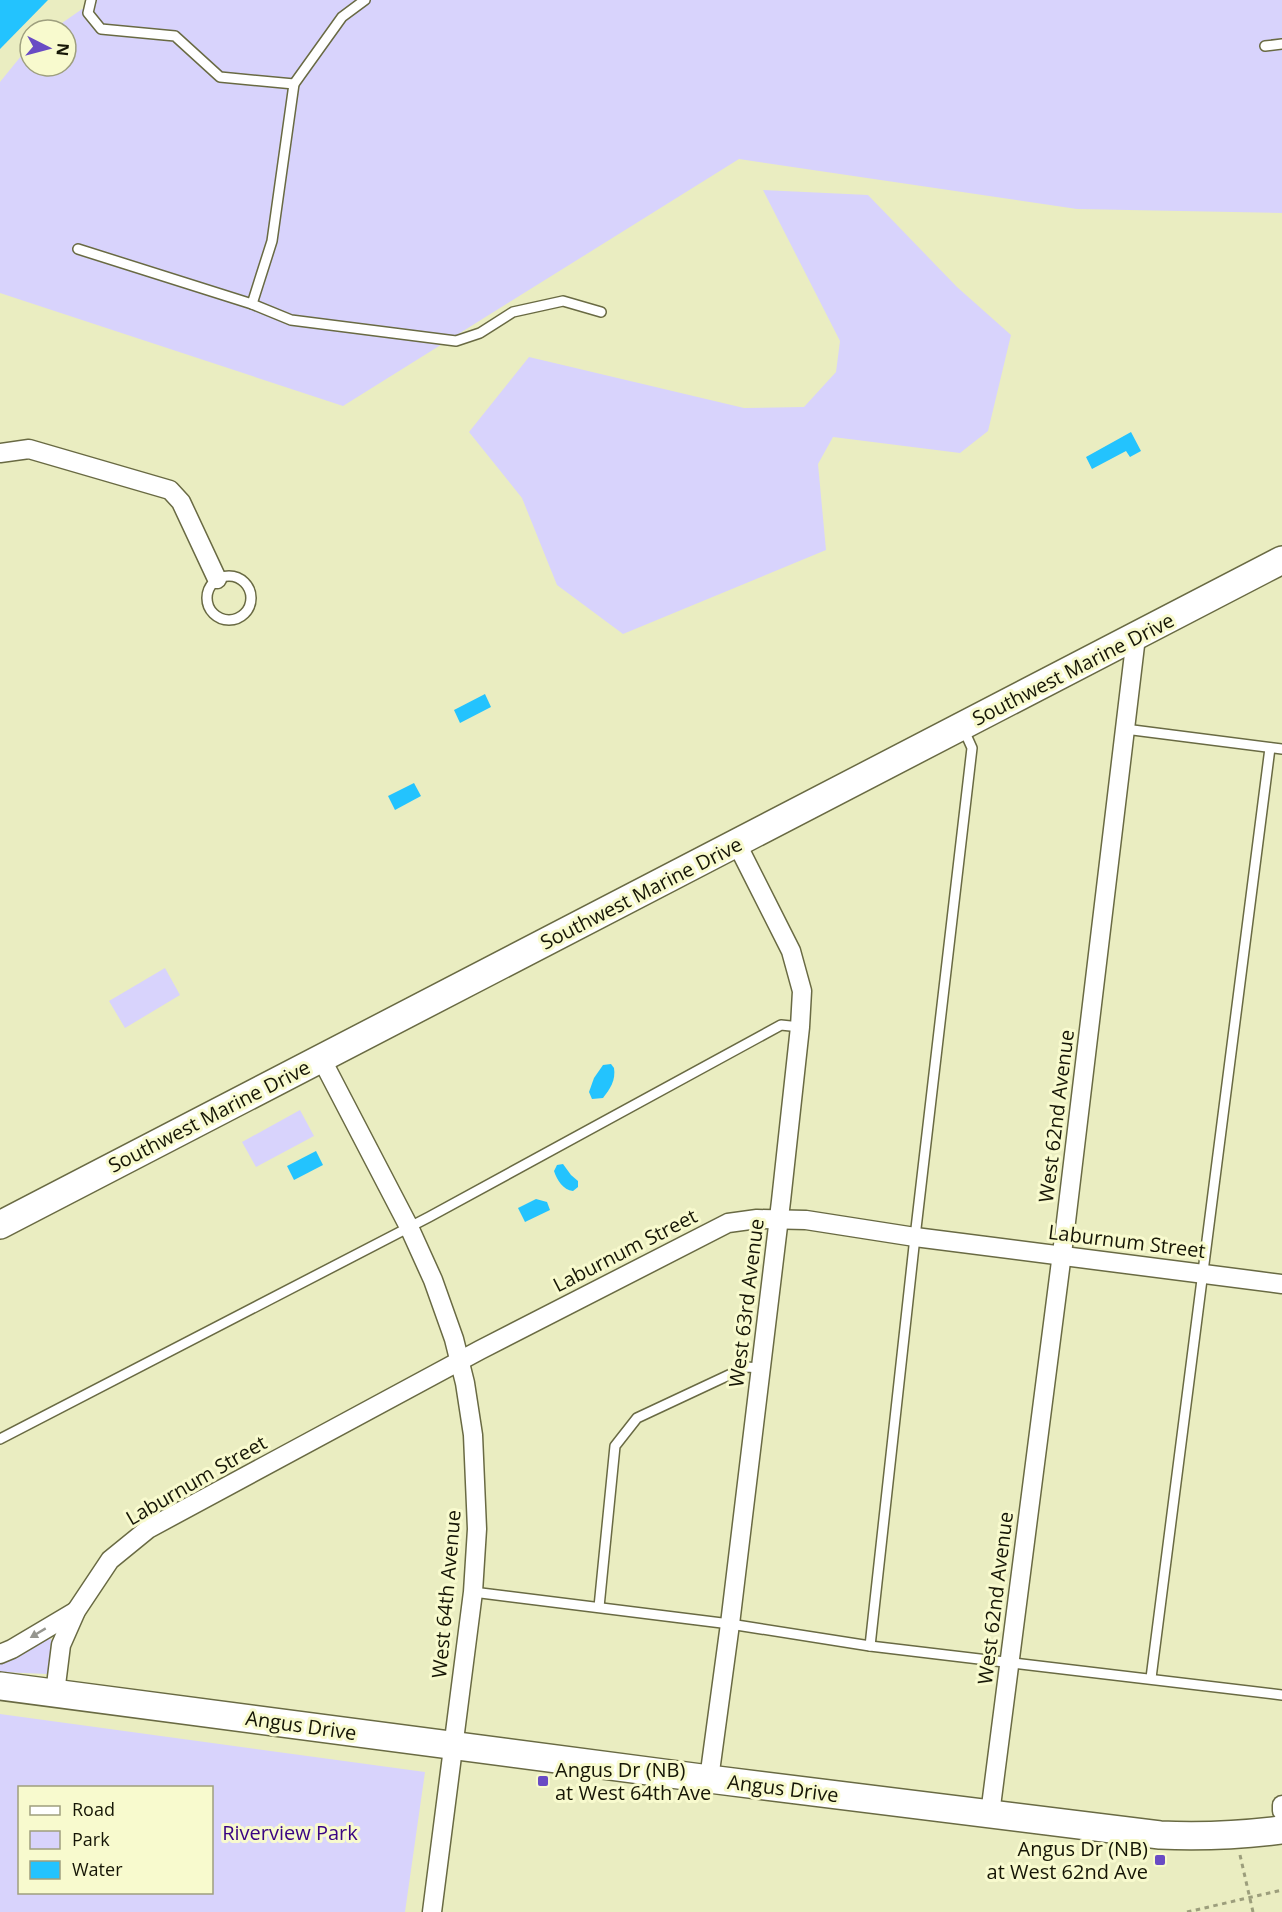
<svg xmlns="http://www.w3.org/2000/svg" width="1282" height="1912" font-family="'Open Sans',sans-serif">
<rect width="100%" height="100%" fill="#eaedc1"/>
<!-- green -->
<g fill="#d8d3fc" fill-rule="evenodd">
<polygon points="95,0 1282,0 1282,213 1077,209 739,159 343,406 0,293 0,82 30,45 30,66 66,66 66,30 52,30"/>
<polygon points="763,190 868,195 957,287 1011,335 988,431 960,453 833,437 818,464 826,550 623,634 557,585 522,498 469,432 529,357 744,408 804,407 836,372 840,341"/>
<polygon points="165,968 180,995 125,1028 109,1001"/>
<polygon points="300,1110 314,1136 256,1167 242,1142"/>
<polygon points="48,1638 51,1639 53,1644 47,1674 0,1672 0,1664 28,1651"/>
<path d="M0,1714L425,1772L405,1912H0ZM20,1788H212V1892H20Z"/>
</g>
<!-- water -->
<g fill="#23c3fe">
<polygon points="0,0 48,0 0,49"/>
<polygon points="1131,432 1141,451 1130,457 1126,451 1092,469 1086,457"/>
<polygon points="485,694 491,707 460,723 454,710"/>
<polygon points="414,783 421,796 395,810 388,796"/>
<path d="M611,1064L614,1068C616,1080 610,1089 603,1098L592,1099L589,1092L594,1078L603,1065Z"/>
<polygon points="316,1151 323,1165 294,1180 287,1166"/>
<path d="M563,1164L571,1175L578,1181V1187L573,1191C563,1190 557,1180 554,1171L557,1165Z"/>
<polygon points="536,1199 547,1202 550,1210 525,1222 518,1208"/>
</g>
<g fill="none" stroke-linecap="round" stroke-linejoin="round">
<!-- lane casing -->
<g stroke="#696a43" stroke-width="12">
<g id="lane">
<polyline points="91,0 88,13 101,29 175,36 220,77 294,84"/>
<polyline points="1265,46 1282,44"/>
<polyline points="78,249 252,304 291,320 456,341 480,333 513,312 563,301 601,312"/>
<polyline points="252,304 272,241 294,84 342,17 365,0"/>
<circle cx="229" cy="598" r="22"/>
<polyline points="1125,729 1282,749"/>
<polyline points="0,1439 429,1217 781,1025 800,1027"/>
<polyline points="473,1592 730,1624 870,1646 1282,1695"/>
<polyline points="599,1607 615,1446 637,1418 746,1367 761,1368"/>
<polyline points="870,1646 915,1237 972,748 963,728"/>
<polyline points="1151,1678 1270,748"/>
</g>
</g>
<!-- street casing -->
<g stroke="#696a43" stroke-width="21">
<g id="street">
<polyline points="0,453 29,449 170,490 181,502 217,579"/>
<polyline points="321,1058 409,1227 433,1280 454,1339 465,1383 473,1435 477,1529 473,1592 432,1912"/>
<polyline points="0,1654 12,1649 76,1611"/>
<polyline points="55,1693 61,1645 76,1611 110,1560 148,1529 480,1350 728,1223 757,1219 806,1220 915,1237 1282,1284"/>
<polyline points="709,1779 730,1624 781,1201 800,1027 802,991 791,951 737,844"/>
<polyline points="1282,1805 1282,1811"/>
<polyline points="990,1814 1065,1230 1136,637"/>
</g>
</g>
<!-- secondary casing -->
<g stroke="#696a43" stroke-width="30">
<g id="secondary">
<polyline points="0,1225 1282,560"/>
<path d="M0,1686L709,1779L1160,1835C1201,1837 1241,1835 1282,1830"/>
</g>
</g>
<!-- path -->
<g stroke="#9c9e7c" stroke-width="3" stroke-dasharray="4.5 4.5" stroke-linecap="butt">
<polyline points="1240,1855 1253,1912"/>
<polyline points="1187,1912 1282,1890"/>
</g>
<!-- lane -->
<use href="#lane" stroke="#fff" stroke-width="9"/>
<!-- street -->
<use href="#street" stroke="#fff" stroke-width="18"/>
<!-- secondary -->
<use href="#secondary" stroke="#fff" stroke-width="27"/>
</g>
<!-- one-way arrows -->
<defs><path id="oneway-solid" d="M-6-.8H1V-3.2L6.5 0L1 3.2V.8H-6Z" transform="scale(1.5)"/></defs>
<use fill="#96968f" href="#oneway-solid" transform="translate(38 1633) rotate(149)"/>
<!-- markers -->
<g fill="#694bc4" stroke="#f8face" stroke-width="2">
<rect x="537" y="1775" width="12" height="12" rx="3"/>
<rect x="1154" y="1854" width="12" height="12" rx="3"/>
</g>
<g text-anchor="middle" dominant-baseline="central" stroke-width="6" stroke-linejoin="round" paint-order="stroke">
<!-- street labels -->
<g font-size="20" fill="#161606" stroke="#f8face">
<text transform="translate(1073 669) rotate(-27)">Southwest Marine Drive</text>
<text transform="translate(641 893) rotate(-27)">Southwest Marine Drive</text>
<text transform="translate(209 1116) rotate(-27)">Southwest Marine Drive</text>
<text transform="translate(1056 1116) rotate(-83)">West 62nd Avenue</text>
<text transform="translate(1127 1241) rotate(7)">Laburnum Street</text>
<text transform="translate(625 1250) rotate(-27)">Laburnum Street</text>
<text transform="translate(746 1303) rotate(-83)">West 63rd Avenue</text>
<text transform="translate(196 1480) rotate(-30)">Laburnum Street</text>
<text transform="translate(446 1594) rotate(-85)">West 64th Avenue</text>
<text transform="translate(995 1598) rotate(-83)">West 62nd Avenue</text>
<text transform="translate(301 1725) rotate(8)">Angus Drive</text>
<text transform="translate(783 1788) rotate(7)">Angus Drive</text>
</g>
<!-- poi labels -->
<g font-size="20" fill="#161606" stroke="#f8face" text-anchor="start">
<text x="555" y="1769">Angus Dr (NB)<tspan x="555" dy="23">at West 64th Ave</tspan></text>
<text x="1148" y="1848" text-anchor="end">Angus Dr (NB)<tspan x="1148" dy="23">at West 62nd Ave</tspan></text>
</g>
<!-- park labels -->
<g font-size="20" fill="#390483" stroke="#f8face">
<text x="290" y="1832">Riverview Park</text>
</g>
</g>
<!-- legend -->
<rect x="18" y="1786" width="195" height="108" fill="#f8face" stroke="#9e9f7e" stroke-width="1.5"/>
<rect x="30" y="1806" width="30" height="9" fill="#ffffff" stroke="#9e9f7e" stroke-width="1.5"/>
<text x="72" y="1816" font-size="18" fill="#161606">Road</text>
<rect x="30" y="1831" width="30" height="18" fill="#d8d3fc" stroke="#9e9f7e" stroke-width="1.5"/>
<text x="72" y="1846" font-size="18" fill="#161606">Park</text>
<rect x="30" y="1861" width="30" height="18" fill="#23c3fe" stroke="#9e9f7e" stroke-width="1.5"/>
<text x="72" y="1876" font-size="18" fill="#161606">Water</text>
<!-- north arrow -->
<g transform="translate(48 48) rotate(96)"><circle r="28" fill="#f8face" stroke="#9e9f7e" stroke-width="1.5"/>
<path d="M0-4.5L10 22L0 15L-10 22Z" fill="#694bc4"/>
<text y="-9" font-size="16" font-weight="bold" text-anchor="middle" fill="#161606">N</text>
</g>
</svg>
